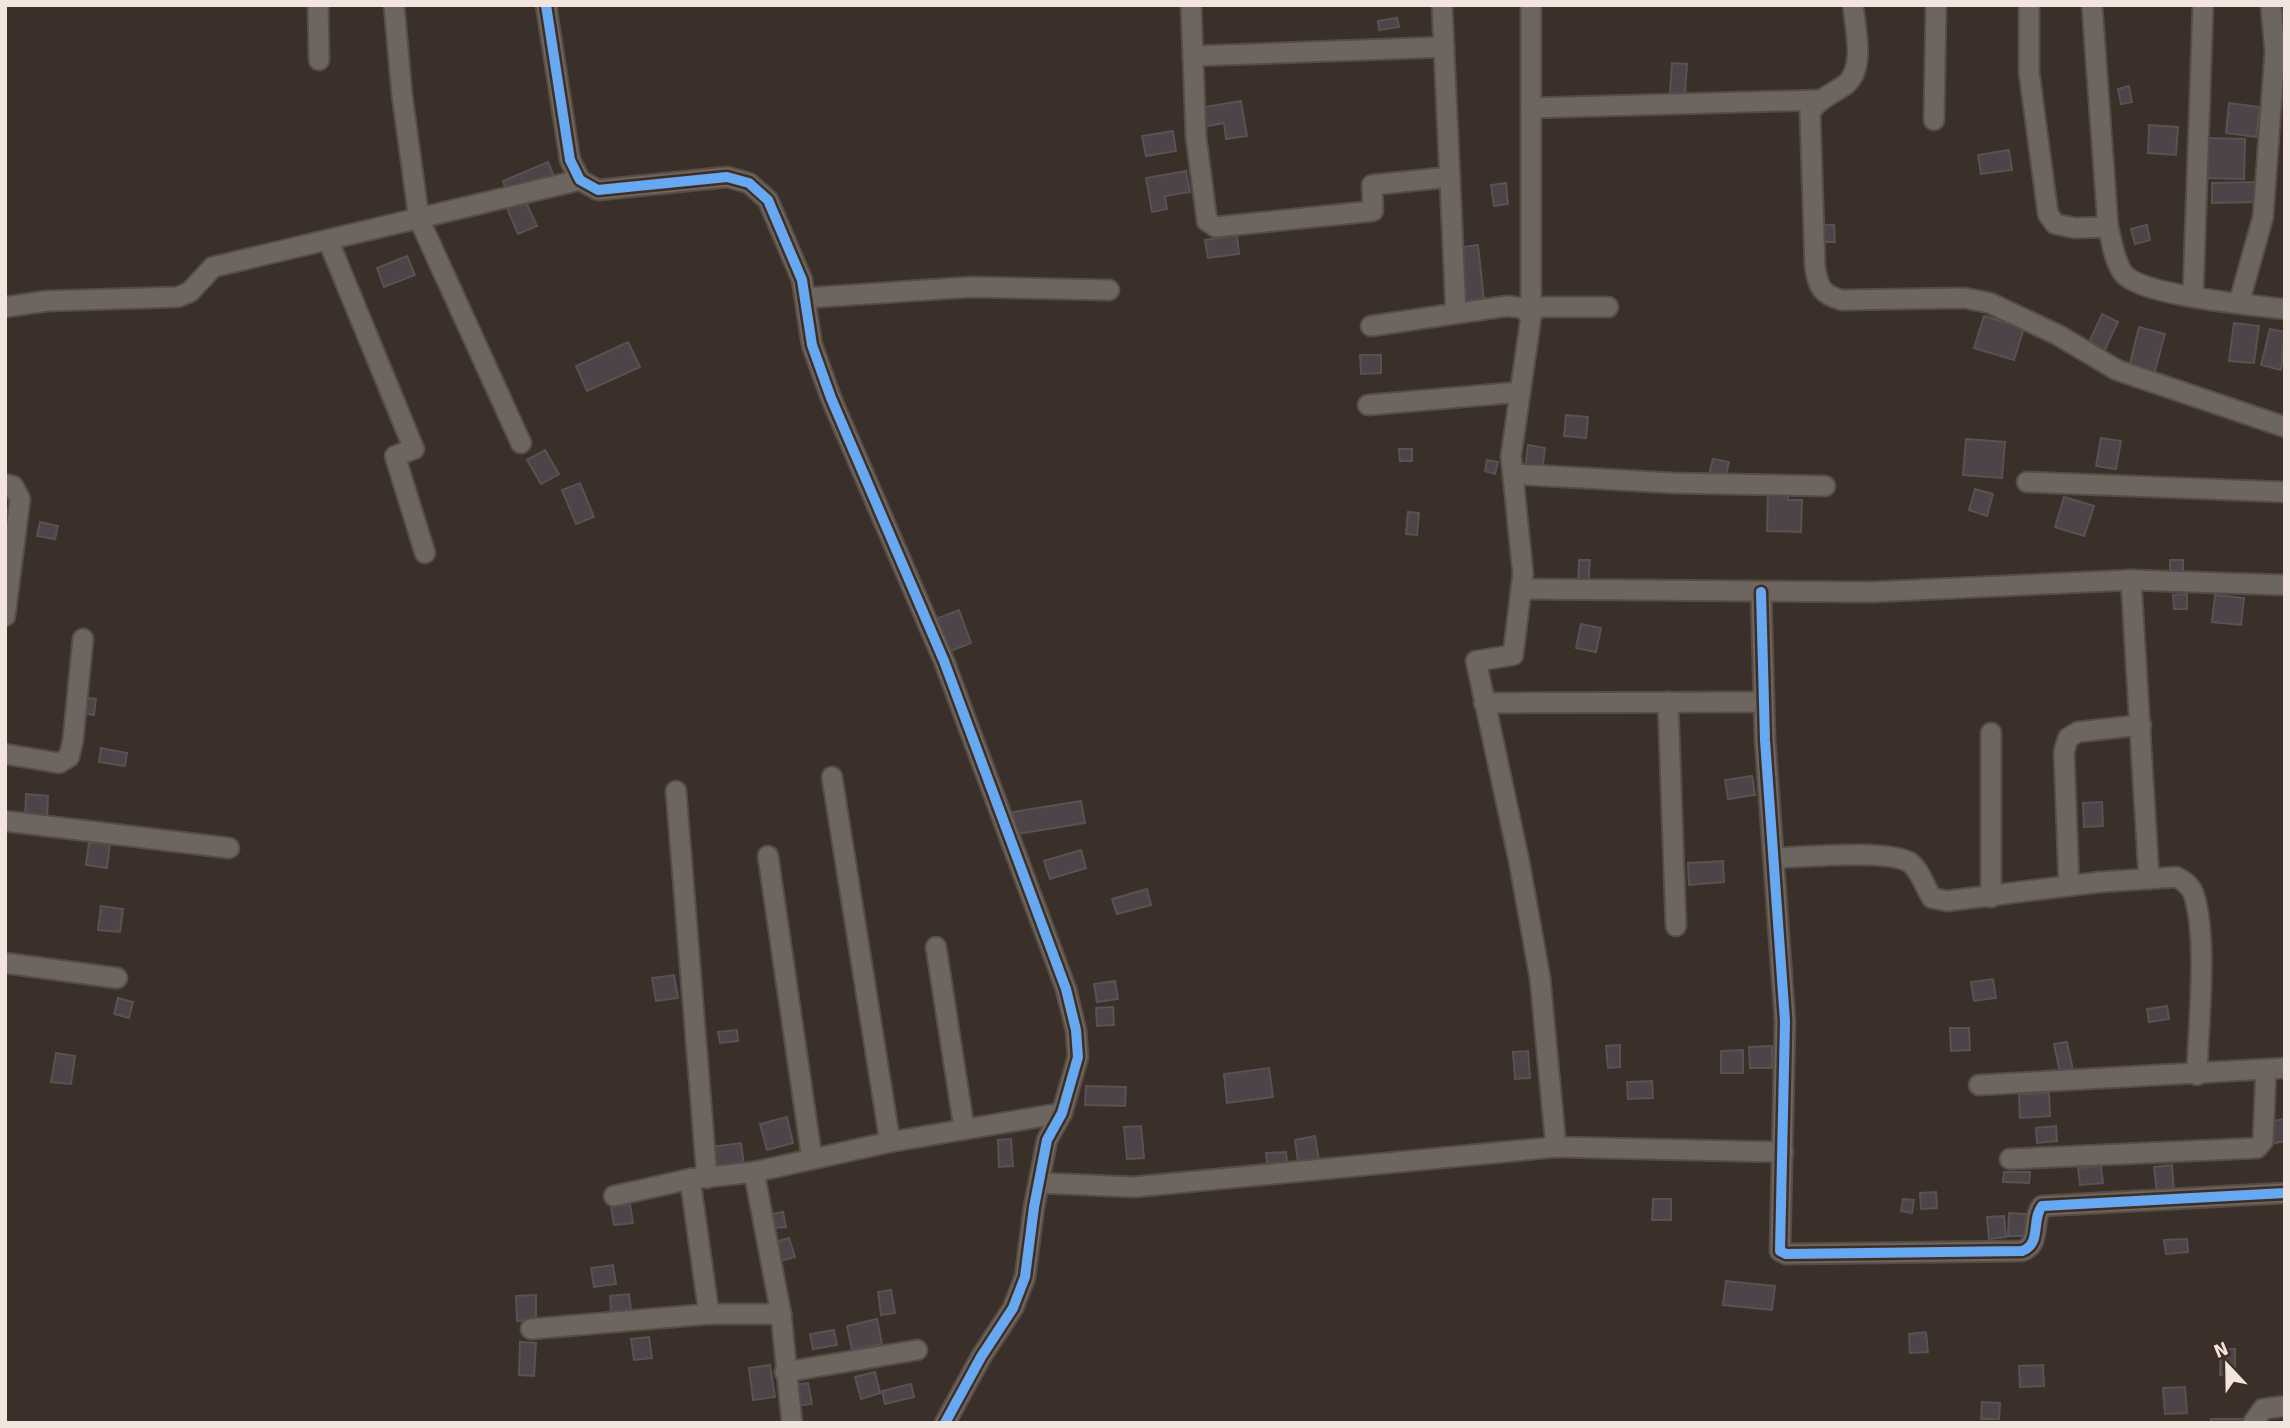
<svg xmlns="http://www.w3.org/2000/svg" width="2290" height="1428" font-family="Signika,sans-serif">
<rect width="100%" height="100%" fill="#3a2f29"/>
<!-- building -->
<g fill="#4c4448" stroke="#595252" stroke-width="2">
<polygon points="1397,18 1399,27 1379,30 1378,21"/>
<polygon points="1672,63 1687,64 1685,94 1670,93"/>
<polygon points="2129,86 2132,102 2121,104 2118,89"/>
<polygon points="1241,101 1247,136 1226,139 1224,123 1202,127 1199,108"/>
<polygon points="2229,103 2260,107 2256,137 2226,133"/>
<polygon points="2149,125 2178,127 2176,155 2148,153"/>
<polygon points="1173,131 1176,151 1146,156 1142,136"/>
<polygon points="2206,138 2245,139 2244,179 2205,178"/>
<polygon points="2009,150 2012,170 1981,174 1978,155"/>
<polygon points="548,162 554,176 508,195 503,181"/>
<polygon points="1186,171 1190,192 1165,196 1167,209 1152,212 1146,178"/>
<polygon points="2256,182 2257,202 2212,203 2212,183"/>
<polygon points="1506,183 1508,204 1494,206 1491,185"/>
<polygon points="525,200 537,226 518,234 507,208"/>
<polygon points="1819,225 1834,225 1835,242 1819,242"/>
<polygon points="2147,225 2150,240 2135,244 2131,229"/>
<polygon points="1237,235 1239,254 1208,258 1205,240"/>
<polygon points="1478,245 1484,301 1463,304 1456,248"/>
<polygon points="407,256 415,275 384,287 377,268"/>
<polygon points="2102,314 2118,322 2102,356 2086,349"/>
<polygon points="1984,316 2024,328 2014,360 1974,348"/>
<polygon points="2234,323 2259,326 2254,363 2229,361"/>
<polygon points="2139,327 2165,334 2153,378 2128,371"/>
<polygon points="2270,329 2285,332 2281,370 2261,365"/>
<polygon points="628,342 640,367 587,391 576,366"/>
<polygon points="1360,355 1381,355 1381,373 1361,374"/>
<polygon points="1566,415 1588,417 1586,438 1564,436"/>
<polygon points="2101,438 2121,441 2116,469 2096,466"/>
<polygon points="1966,439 2005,442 2002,478 1963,475"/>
<polygon points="1528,445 1545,448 1542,472 1525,470"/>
<polygon points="1399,449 1412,449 1412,461 1400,461"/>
<polygon points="545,450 559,474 541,484 527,460"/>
<polygon points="1713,459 1729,462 1724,483 1708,479"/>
<polygon points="1487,460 1498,462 1495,474 1485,471"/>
<polygon points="580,483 594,517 576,524 562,490"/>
<polygon points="1975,489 1993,494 1987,516 1969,510"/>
<polygon points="1768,490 1788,490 1788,500 1802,500 1801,532 1767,531"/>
<polygon points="2064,497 2094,506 2084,536 2055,527"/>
<polygon points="1408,512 1419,513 1417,535 1406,534"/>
<polygon points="40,522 58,526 55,539 37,536"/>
<polygon points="1579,560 1590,560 1588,589 1578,588"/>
<rect x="2170" y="560" width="13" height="17"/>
<polygon points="2187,594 2187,609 2174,609 2173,595"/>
<polygon points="2215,595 2244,598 2241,625 2212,622"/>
<polygon points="959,610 971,643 946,653 933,620"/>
<polygon points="1581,624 1601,628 1596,652 1576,648"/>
<polygon points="79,697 96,699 94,715 77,712"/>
<polygon points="101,748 127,753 125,766 99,762"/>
<polygon points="1752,776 1755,795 1728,799 1725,780"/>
<polygon points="26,794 48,796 47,822 25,820"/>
<polygon points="1081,801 1085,823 1017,834 1013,812"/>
<polygon points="2102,802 2103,826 2084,827 2083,803"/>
<polygon points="89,842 110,844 107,868 86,865"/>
<polygon points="1081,850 1086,868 1050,879 1044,861"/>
<polygon points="1723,861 1724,882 1689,885 1688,863"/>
<polygon points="1147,889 1151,905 1117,914 1112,899"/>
<polygon points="101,906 123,909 120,932 98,930"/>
<polygon points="674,975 678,998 656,1001 652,978"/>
<polygon points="1993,979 1996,998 1974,1001 1971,982"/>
<polygon points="1115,981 1118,999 1097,1002 1094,984"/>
<polygon points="118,998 133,1002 129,1018 114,1014"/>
<polygon points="2167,1006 2169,1019 2149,1022 2147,1009"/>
<polygon points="1113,1007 1114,1025 1097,1026 1096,1008"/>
<polygon points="1950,1028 1969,1028 1970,1050 1951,1051"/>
<polygon points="737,1030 738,1041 720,1043 718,1032"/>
<polygon points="2067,1042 2074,1075 2061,1078 2054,1044"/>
<polygon points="1620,1045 1620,1067 1608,1068 1606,1046"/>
<polygon points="1772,1046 1772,1068 1750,1068 1749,1047"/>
<polygon points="1743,1050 1743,1073 1721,1073 1721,1051"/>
<polygon points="1528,1051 1530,1078 1515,1079 1513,1052"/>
<polygon points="56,1053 75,1056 71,1084 51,1082"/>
<polygon points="1269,1068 1273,1097 1227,1103 1224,1074"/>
<polygon points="1652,1081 1653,1098 1628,1099 1627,1082"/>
<polygon points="1086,1086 1126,1087 1125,1106 1085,1105"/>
<polygon points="2049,1092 2050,1116 2020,1118 2019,1094"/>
<polygon points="787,1117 793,1143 767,1150 760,1124"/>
<polygon points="2284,1119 2285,1141 2271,1144 2268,1122"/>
<polygon points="1141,1126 1144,1158 1127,1159 1124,1127"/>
<polygon points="2056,1126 2057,1141 2037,1143 2036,1128"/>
<polygon points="1315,1136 1319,1160 1298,1163 1295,1140"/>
<polygon points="1011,1139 1013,1166 999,1167 998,1140"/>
<polygon points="741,1143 744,1165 712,1169 709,1147"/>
<polygon points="1286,1152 1288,1170 1268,1172 1266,1153"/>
<polygon points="2172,1165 2174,1192 2157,1194 2154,1167"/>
<polygon points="2101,1166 2103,1183 2080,1185 2078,1168"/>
<polygon points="2004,1172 2030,1172 2029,1183 2003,1182"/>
<polygon points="1936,1192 1937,1208 1921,1209 1920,1193"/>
<polygon points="1653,1199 1671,1199 1671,1220 1652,1220"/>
<polygon points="1903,1199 1914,1200 1912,1213 1901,1211"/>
<polygon points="630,1204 633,1223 614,1225 611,1207"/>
<polygon points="783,1212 786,1227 775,1228 773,1214"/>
<polygon points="2009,1213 2026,1214 2025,1236 2008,1236"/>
<polygon points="2004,1216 2006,1237 1989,1239 1987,1217"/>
<polygon points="789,1238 795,1257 777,1262 772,1243"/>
<polygon points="2187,1239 2188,1252 2166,1254 2164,1240"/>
<polygon points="613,1265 616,1284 594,1287 591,1268"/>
<polygon points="1726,1281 1775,1286 1772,1310 1723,1305"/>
<polygon points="891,1290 895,1313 881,1315 878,1292"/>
<polygon points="629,1294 631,1310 611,1312 610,1296"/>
<polygon points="536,1295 536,1320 517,1321 516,1296"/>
<polygon points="877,1319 882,1344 852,1350 847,1326"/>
<polygon points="834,1330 837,1345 813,1349 810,1334"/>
<polygon points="1926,1332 1928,1352 1910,1353 1909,1334"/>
<polygon points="649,1337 652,1358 634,1360 631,1339"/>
<polygon points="520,1342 536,1343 534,1376 519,1375"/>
<polygon points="2221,1349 2235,1349 2235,1375 2220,1375"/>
<polygon points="770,1365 775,1397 753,1400 749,1368"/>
<polygon points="2043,1365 2044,1386 2020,1387 2019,1366"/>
<polygon points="875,1372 880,1393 861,1399 855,1377"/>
<polygon points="808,1383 812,1404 797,1406 793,1385"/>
<polygon points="911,1384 914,1397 885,1404 882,1391"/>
<polygon points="2185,1387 2187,1413 2165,1414 2163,1388"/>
<polygon points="1982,1402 2000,1403 1999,1419 1981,1419"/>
<rect x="2211" y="1419" width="33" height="4"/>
</g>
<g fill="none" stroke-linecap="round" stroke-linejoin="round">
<!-- street casing -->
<g stroke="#574d47" stroke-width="23">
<g id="street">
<polyline points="318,5 319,60"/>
<polyline points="394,5 402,95 419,219 521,443"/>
<polyline points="546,5 570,160 580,180 598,190 727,177 749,183 768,200 802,280 812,345 831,398 944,661 1066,989 1076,1030 1078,1057 1062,1113 1047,1140 1034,1207 1025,1277 1013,1308 981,1357 945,1423"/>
<polyline points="1191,5 1196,137 1207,221 1216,227 1373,211 1372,185 1450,177"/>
<polyline points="1442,5 1456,313"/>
<path d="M1853,5C1855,28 1866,69 1845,85C1832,94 1820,98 1810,112L1815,267C1818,287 1822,295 1842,300L1964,298L1990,303L2058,335L2117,370L2285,427"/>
<polyline points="2029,5 2029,72 2048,214 2055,224 2075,228 2108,227"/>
<path d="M2092,5L2108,227C2112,242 2114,260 2123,273C2140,296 2253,305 2285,309"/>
<polyline points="1193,56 1444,47"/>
<polyline points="1531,108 1819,100"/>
<polyline points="1934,120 1936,5"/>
<polyline points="328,240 414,449 395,456 425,553"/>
<polyline points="2193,296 2203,5"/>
<polyline points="805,298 971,287 1109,290"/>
<polyline points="2239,303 2263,217 2275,52 2271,5"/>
<polyline points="5,307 47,301 178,297 190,292 213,267 580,180"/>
<polyline points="1531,307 1608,307"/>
<polyline points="1531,317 1531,5"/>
<polyline points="1371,326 1507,306 1523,308 1531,317 1511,456 1523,574 1513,655 1476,661 1519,861 1540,978 1556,1147"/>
<polyline points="1368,405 1520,392"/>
<polyline points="1513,474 1673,483 1825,486"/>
<polyline points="2027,482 2285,492"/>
<polyline points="5,484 13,486 20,499 5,616"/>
<polyline points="2131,580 2149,879"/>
<polyline points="1521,589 1871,592 2131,580 2285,585"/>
<path d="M1761,592L1765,740L1785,1021L1780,1251L1786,1254L2022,1251C2042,1244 2031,1220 2042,1206L2285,1193"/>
<polyline points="1668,702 1676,926"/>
<polyline points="1484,703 1764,702"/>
<polyline points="5,754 59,763 69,757 73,740 83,639"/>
<polyline points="832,777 890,1142"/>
<polyline points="676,791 707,1178"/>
<polyline points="5,821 229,848"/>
<polyline points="768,856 812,1159"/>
<path d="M1774,858C1803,857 1887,849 1909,862C1920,869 1925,888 1932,898L1947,901L2100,882L2176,877C2185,881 2191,886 2194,895C2208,940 2198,1026 2197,1075"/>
<polyline points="2069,886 2064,752 2068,738 2078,732 2141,725"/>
<polyline points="1991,897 1991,733"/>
<polyline points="936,947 964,1128"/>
<polyline points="5,963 117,978"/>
<polyline points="1979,1085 2285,1068"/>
<polyline points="2010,1159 2257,1148 2263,1141 2266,1070"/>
<polyline points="754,1172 781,1314 792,1423"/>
<polyline points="690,1179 709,1314"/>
<polyline points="1040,1183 1134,1187 1556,1147 1783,1152"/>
<polyline points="614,1196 690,1179 754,1172 890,1142 1062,1113"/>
<polyline points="531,1329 709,1314 781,1314"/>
<polyline points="785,1372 917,1350"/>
<polyline points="2253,1423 2263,1409 2285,1406"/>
</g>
</g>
<!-- street -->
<use href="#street" stroke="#6d655f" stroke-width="19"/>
<!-- cycleway casing -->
<g stroke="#412e22" stroke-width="15">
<g id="cycleway">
<polyline points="546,5 570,160 580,180 598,190 727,177 749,183 768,200 802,280 812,345 831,398 944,661 1066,989 1076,1030 1078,1057 1062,1113 1047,1140 1034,1207 1025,1277 1013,1308 981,1357 945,1423"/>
<path d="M1761,592L1765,740L1785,1021L1780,1251L1786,1254L2022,1251C2042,1244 2031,1220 2042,1206L2285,1193"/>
</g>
</g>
<!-- cycleway -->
<use href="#cycleway" stroke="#66a8f1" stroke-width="10"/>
</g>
<!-- border -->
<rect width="2290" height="1428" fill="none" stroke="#f2e5dd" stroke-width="14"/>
<!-- north arrow -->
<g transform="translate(2227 1365) rotate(338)" stroke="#412e22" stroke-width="5" paint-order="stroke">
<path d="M0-5L12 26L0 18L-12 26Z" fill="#f2e5dd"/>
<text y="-10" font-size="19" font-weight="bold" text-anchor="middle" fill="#f2e5dd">N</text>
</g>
</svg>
